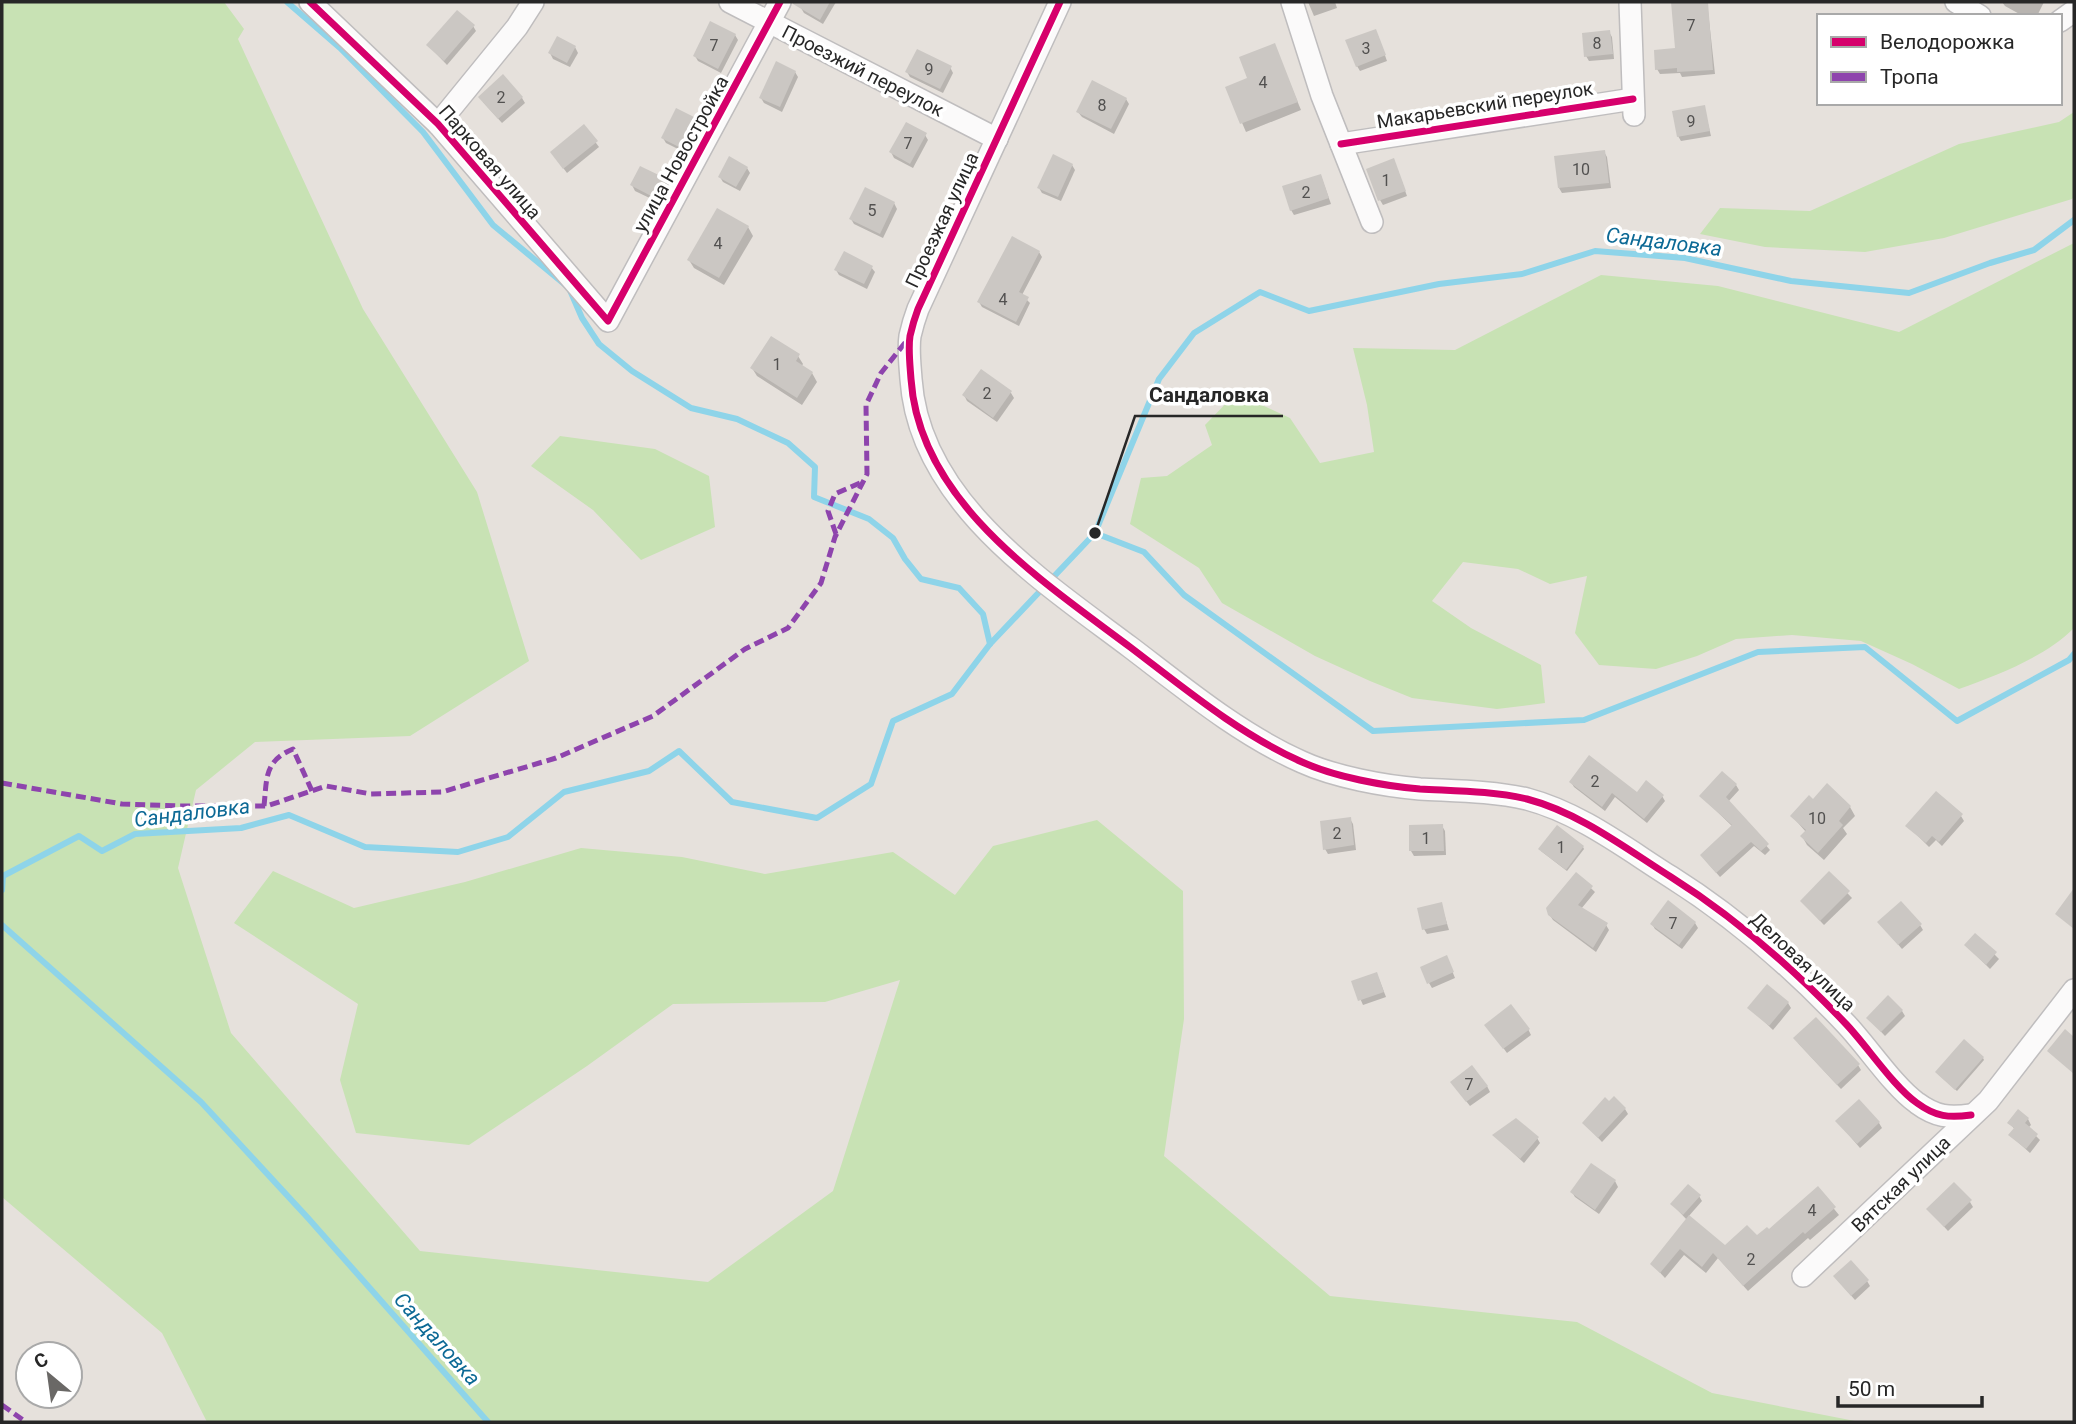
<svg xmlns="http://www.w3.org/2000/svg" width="2076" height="1424" font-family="Roboto,sans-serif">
<rect width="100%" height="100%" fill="#e6e1dc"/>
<!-- green -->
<g fill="#c8e2b4">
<polygon points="2,2 224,2 244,29 238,39 363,309 477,492 529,661 410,736 255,742 196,790 178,868 231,1033 420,1251 708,1282 833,1191 900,980 825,1002 673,1004 587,1066 469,1145 356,1133 340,1080 358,1004 234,923 273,871 354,908 465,882 581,848 682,857 765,874 893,852 955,895 993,846 1097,820 1183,891 1184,1019 1164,1156 1330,1296 1577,1322 1712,1393 1860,1422 207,1422 162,1333 2,1197"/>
<polygon points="2074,112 2074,197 2072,199 1944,238 1865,252 1765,247 1700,234 1720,208 1810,211 1959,144 2059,122"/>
<path d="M2074,243V628C2045,657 1998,675 1959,689L1912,664L1861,641L1792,635L1736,639L1697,656L1656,669L1599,665L1575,633L1587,576L1550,584L1518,569L1463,562L1432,601L1471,628L1541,665L1545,703L1497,709L1412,698L1370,681L1315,656L1222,603L1199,568L1130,524L1141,478L1167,476L1212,445L1205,425L1236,393L1290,418L1320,463L1374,452L1367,405L1353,348L1455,350L1601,275L1718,286L1899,332Z"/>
<polygon points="560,436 655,449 709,476 715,527 641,560 593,510 531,466"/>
</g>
<!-- shadow -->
<g fill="#0003">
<polygon points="805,2 836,2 823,24 804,13 801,8"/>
<polygon points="1308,2 1335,2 1337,8 1314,16"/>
<polygon points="1707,2 1715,74 1682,77 1680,73 1660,74 1657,69 1677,50 1673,3"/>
<polygon points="2002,2 2044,2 2037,16 2023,16 2005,6"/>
<polygon points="473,26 476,31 447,65 428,45"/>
<polygon points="1609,32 1612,37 1614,59 1589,61 1586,56"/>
<polygon points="735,35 738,40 721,73 698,61 695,56"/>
<polygon points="1378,36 1387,61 1360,71 1357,66"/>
<polygon points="1274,45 1301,110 1246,132 1227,88 1250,79"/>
<polygon points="575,47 578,53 570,67 553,59 550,53"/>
<polygon points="950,67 953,73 943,93 910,77 907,72"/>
<polygon points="795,72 798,77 782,112 764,103 761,98"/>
<polygon points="522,98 525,103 502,123 483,102"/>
<polygon points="1126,99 1129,104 1114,134 1082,117 1078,112"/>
<polygon points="1704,107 1711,136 1681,141 1678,136"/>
<polygon points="699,121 702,126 688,154 666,143 663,138"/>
<polygon points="584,127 599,147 567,173 555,157"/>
<polygon points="925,135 928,140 913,168 894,158 891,152"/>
<polygon points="1604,152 1607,157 1611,188 1562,193 1559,188"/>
<polygon points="1072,165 1075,170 1061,201 1042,193 1039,188"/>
<polygon points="1396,166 1407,196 1383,205 1380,200"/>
<polygon points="747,168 750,173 740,191 723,182 720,177"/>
<polygon points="1321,176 1331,204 1294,215 1291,210"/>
<polygon points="666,181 669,186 660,203 635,191 632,185"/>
<polygon points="894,203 897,209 883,238 854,224 851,219"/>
<polygon points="748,227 753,236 724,285 694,268 689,260"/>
<polygon points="1039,252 1042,257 1022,295 1030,303 1019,326 982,307 979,302"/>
<polygon points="871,267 875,272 867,289 839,275 836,270"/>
<polygon points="798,356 803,364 801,367 812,373 817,382 802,405 757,376 752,368"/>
<polygon points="981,371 1011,393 1014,398 997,422 967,401 964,395"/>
<polygon points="1571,782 1637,794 1662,796 1665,801 1647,823 1615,797 1605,811 1574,787"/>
<polygon points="1736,785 1739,790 1728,802 1770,850 1765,855 1754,846 1720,877 1705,860 1733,827 1701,796"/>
<polygon points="1827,786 1850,807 1855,816 1843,828 1847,834 1824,860 1807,845 1802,836 1806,832 1792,816 1813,801"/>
<polygon points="1961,816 1964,821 1942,846 1936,840 1929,847 1908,826"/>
<polygon points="1350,819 1353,824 1356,850 1328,854 1325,849"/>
<polygon points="1442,826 1445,831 1446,855 1414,856 1411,851"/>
<polygon points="1583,847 1584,849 1567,871 1541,851"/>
<polygon points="1576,874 1595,892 1581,909 1606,925 1609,930 1596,952 1553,920 1549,914"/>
<polygon points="1829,874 1852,898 1824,925 1802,902"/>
<polygon points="1441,904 1449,930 1427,934 1424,929"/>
<polygon points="1695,923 1698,928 1682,949 1655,929 1652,924"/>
<polygon points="1920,925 1923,930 1902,949 1883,927"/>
<polygon points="1975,935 1999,959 1990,969 1966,945"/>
<polygon points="1449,963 1455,978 1432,988 1429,983"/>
<polygon points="1379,979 1386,997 1363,1005 1353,982"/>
<polygon points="1788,1003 1791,1008 1773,1030 1750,1008"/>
<polygon points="1902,1011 1905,1016 1885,1036 1868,1018"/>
<polygon points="1528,1029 1531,1035 1507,1053 1490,1030"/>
<polygon points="1798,1043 1858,1065 1861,1070 1841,1089"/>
<polygon points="1983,1058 1984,1060 1957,1091 1938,1074"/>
<polygon points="1487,1086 1490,1092 1470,1106 1455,1087"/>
<polygon points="1625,1109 1628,1114 1602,1142 1584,1123"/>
<polygon points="2018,1112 2028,1119 2031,1125 2028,1128 2040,1140 2030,1153 2010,1135 2015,1130 2010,1123"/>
<polygon points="1837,1121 1879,1123 1882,1128 1860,1148"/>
<polygon points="1495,1136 1537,1138 1540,1143 1524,1163"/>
<polygon points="1615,1181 1618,1187 1599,1214 1575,1197 1572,1192"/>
<polygon points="1817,1188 1839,1215 1810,1240 1808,1238 1748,1291 1718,1258 1706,1273 1684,1255 1665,1278 1652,1264 1687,1220 1672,1204 1699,1196 1702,1201 1688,1217 1725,1247 1756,1238 1768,1231"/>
<polygon points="1970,1202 1973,1207 1948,1231 1928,1209"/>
<polygon points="1835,1277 1867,1281 1870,1286 1855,1300"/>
</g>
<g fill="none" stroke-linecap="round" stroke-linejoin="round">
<!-- stream -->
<g stroke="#8ed4e9" stroke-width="6">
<polyline points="287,2 340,48 423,132 493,225 569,288 582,318 599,344 632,371 691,408 737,419 788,443 815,467 814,497 869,519 893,538 905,559 921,579 959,588 983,614 990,644"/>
<polyline points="1095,533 1144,552 1184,595 1373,731 1584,720 1758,652 1865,647 1957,721 2069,660 2074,654"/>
<polyline points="2,890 3,876 79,836 102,851 135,834 241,828 289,815 365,847 458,852 508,837 564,792 649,771 679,751 732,802 817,818 871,784 893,721 952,694 990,644 1095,533 1159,379 1194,333 1260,292 1309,311 1439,284 1522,274 1595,251 1685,258 1791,281 1909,293 1990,263 2034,250 2074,220"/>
<polyline points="2,925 201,1102 308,1218 488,1422"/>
</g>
</g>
<!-- building -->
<g fill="#cbc7c3">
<polygon points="793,2 830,2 820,20 793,4"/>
<polygon points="1671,2 1708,2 1713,70 1677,72 1677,68 1655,70 1654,50 1675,48"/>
<polygon points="457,10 475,25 444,61 426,45"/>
<polygon points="710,21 736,34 718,69 693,56"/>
<polygon points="1376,29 1386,55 1356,67 1345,40"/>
<polygon points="1610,30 1613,54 1584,57 1582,33"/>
<polygon points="557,36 576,46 567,63 548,53"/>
<polygon points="1275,43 1298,102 1240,124 1225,87 1247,78 1239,57"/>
<polygon points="917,49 952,66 940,89 905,72"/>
<polygon points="776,61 796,71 780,107 759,98"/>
<polygon points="503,74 523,97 498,119 478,97"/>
<polygon points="1092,80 1127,98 1111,129 1076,112"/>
<polygon points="1705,105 1710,131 1677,137 1672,111"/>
<polygon points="676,108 700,120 685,150 661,138"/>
<polygon points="906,122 927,133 910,164 889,152"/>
<polygon points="584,124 598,141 563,169 550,152"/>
<polygon points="1605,150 1609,183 1558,188 1554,156"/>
<polygon points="1053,154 1073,164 1058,197 1037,188"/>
<polygon points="729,156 748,167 736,187 718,177"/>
<polygon points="1394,158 1406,191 1378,201 1366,169"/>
<polygon points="640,166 667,179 657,199 630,185"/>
<polygon points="1321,174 1329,198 1290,211 1282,186"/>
<polygon points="865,187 895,202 880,234 849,219"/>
<polygon points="717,208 749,226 719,278 687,260"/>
<polygon points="1012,236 1040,251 1019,292 1029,297 1016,322 977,302"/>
<polygon points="844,251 873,266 864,284 834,270"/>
<polygon points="771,336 800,354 796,361 813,372 797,398 750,368"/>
<polygon points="981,369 1012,391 993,418 962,395"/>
<polygon points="1589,755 1637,792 1646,780 1664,795 1644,819 1612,793 1602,807 1569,782"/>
<polygon points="1722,771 1737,784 1726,797 1769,844 1761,851 1751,842 1716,873 1700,855 1732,825 1699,796"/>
<polygon points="1827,783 1851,806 1839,821 1843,825 1818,853 1800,836 1806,830 1790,816 1809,795 1813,799"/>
<polygon points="1936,791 1963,814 1939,842 1932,836 1926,843 1905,826"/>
<polygon points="1351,817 1354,845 1323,850 1320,821"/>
<polygon points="1443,824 1444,851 1409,851 1409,825"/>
<polygon points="1557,825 1584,846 1566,870 1538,849"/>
<polygon points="1829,871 1850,891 1820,921 1800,901"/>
<polygon points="1576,872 1593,886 1578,905 1608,923 1593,948 1548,915 1546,908"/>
<polygon points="2074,888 2074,929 2055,914"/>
<polygon points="1668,900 1696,922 1679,945 1650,924"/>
<polygon points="1901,901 1922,924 1898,945 1877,922"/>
<polygon points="1442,902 1447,924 1422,930 1417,908"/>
<polygon points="1975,933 1997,952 1986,965 1964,945"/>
<polygon points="1447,955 1454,972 1427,984 1420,967"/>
<polygon points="1377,972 1384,992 1358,1001 1351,981"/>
<polygon points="1767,984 1789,1002 1769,1026 1747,1008"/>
<polygon points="1888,995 1903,1010 1881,1032 1866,1018"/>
<polygon points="1511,1004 1530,1029 1503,1049 1484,1025"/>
<polygon points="1816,1017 1860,1064 1837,1085 1793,1038"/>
<polygon points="2065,1029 2074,1037 2074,1074 2047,1051"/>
<polygon points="1964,1039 1984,1057 1955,1090 1935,1072"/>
<polygon points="1472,1065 1488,1086 1466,1102 1450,1082"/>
<polygon points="1614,1096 1626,1108 1598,1138 1582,1123 1605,1097 1609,1101"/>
<polygon points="1859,1099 1880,1122 1857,1144 1835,1121"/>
<polygon points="2018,1109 2029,1118 2025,1123 2038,1134 2026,1149 2008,1135 2014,1128 2007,1123"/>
<polygon points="1516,1118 1539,1137 1520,1159 1492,1135"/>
<polygon points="1591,1163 1616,1180 1595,1210 1570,1192"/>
<polygon points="1954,1182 1972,1200 1944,1227 1926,1209"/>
<polygon points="1688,1184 1701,1195 1683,1215 1670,1204"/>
<polygon points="1818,1186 1836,1207 1805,1234 1803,1232 1743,1286 1713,1253 1702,1267 1680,1249 1660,1273 1650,1264 1689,1215 1725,1245 1747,1225 1757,1235 1767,1227 1769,1229"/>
<polygon points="1851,1260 1869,1280 1851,1296 1833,1276"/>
</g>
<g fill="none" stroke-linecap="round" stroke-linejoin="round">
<!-- minor casing -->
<g stroke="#bfbdbe" stroke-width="24">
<g id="minor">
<polyline points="310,2 438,124 608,321 780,2"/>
<polyline points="730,2 997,139"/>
<path d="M1060,2L918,309C915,317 912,327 910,336C908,349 910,365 911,379C919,501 1041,580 1130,647C1184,688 1239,734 1302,762C1335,777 1384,786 1420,789C1456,791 1492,791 1527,799C1580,813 1625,848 1671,877C1736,918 1793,968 1846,1024C1867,1046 1894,1087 1917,1103C1936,1117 1949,1118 1971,1115"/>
<polyline points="1292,2 1322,96 1372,222"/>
<polyline points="1630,2 1634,115"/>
<polyline points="1956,2 1980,16"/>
<polyline points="2060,21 2074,11"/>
<polyline points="438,124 517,27 533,2"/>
<polyline points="1341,144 1633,99"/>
<polyline points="1803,1276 1988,1101 2074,990"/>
</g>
</g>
<!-- minor -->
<use href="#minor" stroke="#fbfafa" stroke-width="21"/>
<!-- quiet -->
<g stroke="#8e44ad" stroke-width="5" stroke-dasharray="10 5" stroke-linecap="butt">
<polyline points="836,534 828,511 835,494 862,482"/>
<polyline points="2,783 122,804 180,806 267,806 326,786 371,794 442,792 556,758 653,716 745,649 788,628 821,583 835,537 867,474 866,405 881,373 908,339"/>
<path d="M264,806C267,778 264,761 293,749L312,791"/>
<polyline points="2,1405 26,1422"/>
</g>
<!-- cycleway casing -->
<g stroke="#fff" stroke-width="11">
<g id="cycleway">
<polyline points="310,2 438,124 608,321 780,2"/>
<path d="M1060,2L918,309C915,317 912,327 910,336C908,349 910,365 911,379C919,501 1041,580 1130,647C1184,688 1239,734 1302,762C1335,777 1384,786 1420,789C1456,791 1492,791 1527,799C1580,813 1625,848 1671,877C1736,918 1793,968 1846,1024C1867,1046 1894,1087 1917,1103C1936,1117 1949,1118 1971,1115"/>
<polyline points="1341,144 1633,99"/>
</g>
</g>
<!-- cycleway -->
<use href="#cycleway" stroke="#d6006c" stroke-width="7"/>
</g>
<g text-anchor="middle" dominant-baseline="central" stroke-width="7" stroke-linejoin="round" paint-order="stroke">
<!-- number labels -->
<g font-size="16" fill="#525150">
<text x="1691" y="25">7</text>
<text x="1597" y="43">8</text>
<text x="714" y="45">7</text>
<text x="1366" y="48">3</text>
<text x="929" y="69">9</text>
<text x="1263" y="82">4</text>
<text x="501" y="97">2</text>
<text x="1102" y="105">8</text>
<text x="1691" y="121">9</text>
<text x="908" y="143">7</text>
<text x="1581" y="169">10</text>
<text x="1386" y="180">1</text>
<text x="1306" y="192">2</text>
<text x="872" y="210">5</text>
<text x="718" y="243">4</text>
<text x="1003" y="299">4</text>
<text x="777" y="364">1</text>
<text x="987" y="393">2</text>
<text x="1595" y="781">2</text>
<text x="1817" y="818">10</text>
<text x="1337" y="833">2</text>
<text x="1426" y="838">1</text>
<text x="1561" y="847">1</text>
<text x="1673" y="923">7</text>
<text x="1469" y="1084">7</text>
<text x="1812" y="1210">4</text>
<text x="1751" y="1259">2</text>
</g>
<!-- street labels -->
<g font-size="19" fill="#272727" stroke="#fff">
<text transform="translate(863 71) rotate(27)">Проезжий переулок</text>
<text transform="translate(1485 105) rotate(-9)">Макарьевский переулок</text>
<text transform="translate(681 154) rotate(-61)">улица Новостройка</text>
<text transform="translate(490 162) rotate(49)">Парковая улица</text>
<text transform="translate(942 220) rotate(-65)">Проезжая улица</text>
<text transform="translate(1803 962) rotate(43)">Деловая улица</text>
<text transform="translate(1901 1184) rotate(-44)">Вятская улица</text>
</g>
<!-- water labels -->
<g font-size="21" font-style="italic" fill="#0c6995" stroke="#fff">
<text transform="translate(1664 242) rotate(7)">Сандаловка</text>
<text transform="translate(192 813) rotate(-7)">Сандаловка</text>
<text transform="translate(437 1339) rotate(48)">Сандаловка</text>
</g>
</g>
<!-- callouts -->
<path fill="none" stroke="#272727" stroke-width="2.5" d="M1095 533L1135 416H1283"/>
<circle fill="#272727" stroke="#fff" stroke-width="2.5" cx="1095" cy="533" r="7"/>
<g font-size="21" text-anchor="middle" font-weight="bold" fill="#272727" stroke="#fff" stroke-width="7" stroke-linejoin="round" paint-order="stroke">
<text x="1209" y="402">Сандаловка</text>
</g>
<!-- border -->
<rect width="2076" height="1424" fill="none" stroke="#272727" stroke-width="7"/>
<!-- legend -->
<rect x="1817" y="14" width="245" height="91" fill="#ffffff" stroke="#a9a9a9" stroke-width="2"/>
<rect x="1831" y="37" width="35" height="10" fill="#d6006c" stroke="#a9a9a9" stroke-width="2"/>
<text x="1880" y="49" font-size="21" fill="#272727">Велодорожка</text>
<rect x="1831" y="72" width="35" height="10" fill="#8e44ad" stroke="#a9a9a9" stroke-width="2"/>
<text x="1880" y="84" font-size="21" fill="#272727">Тропа</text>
<!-- north arrow -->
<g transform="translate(49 1375) rotate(331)"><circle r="33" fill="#ffffff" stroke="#a9a9a9" stroke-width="2"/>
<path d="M0-5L12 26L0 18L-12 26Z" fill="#6a6866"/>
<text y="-10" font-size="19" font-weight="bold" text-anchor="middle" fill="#272727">С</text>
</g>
<!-- scale -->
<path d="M1838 1396v10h144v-10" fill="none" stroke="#272727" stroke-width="3.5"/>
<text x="1848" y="1396" font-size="21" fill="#272727" stroke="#ffffff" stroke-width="5" paint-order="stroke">50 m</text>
</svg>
